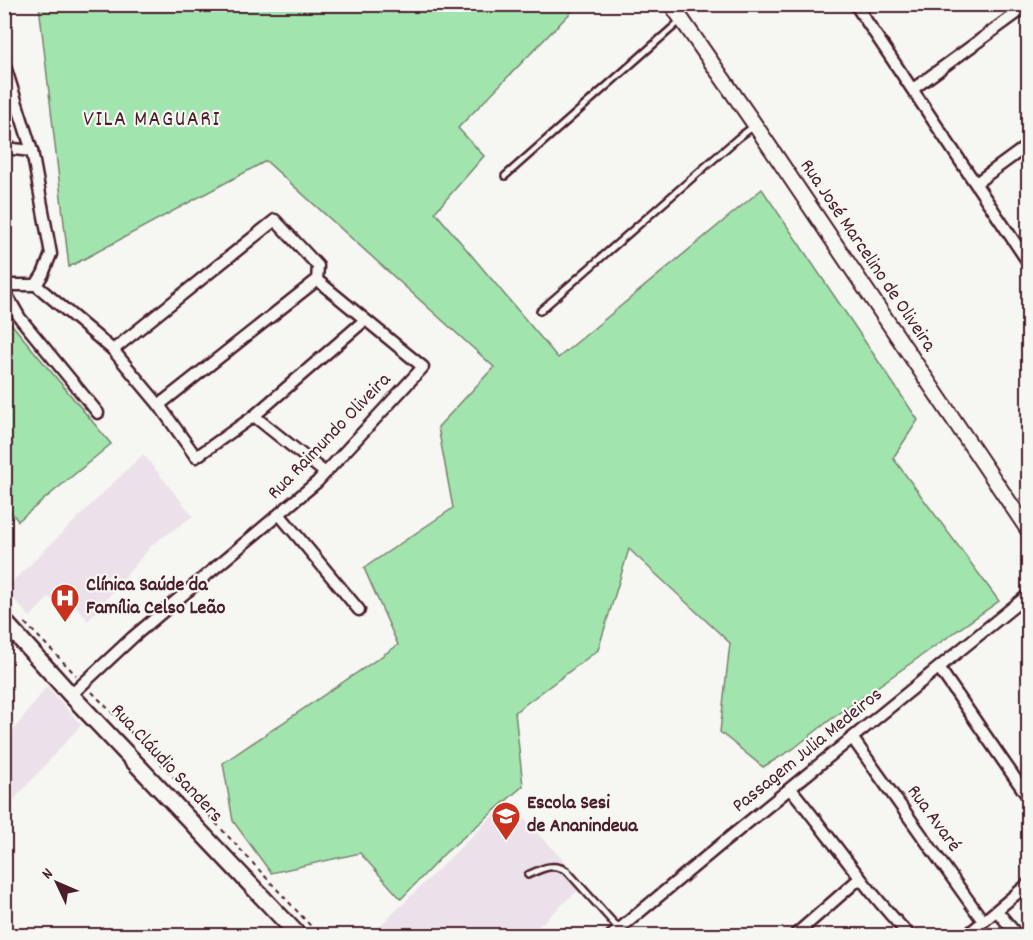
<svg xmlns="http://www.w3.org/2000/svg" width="1033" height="940" font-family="Dekko,sans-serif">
<rect width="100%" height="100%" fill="#f6f6f2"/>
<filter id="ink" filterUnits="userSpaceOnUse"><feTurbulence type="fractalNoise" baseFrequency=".0167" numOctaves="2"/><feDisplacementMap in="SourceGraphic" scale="12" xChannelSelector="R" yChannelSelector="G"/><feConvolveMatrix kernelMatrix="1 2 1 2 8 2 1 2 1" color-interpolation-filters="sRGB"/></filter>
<g filter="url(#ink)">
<!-- built -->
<g fill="#ece1ea">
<polygon points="143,454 193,516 152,545 88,621 69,598 59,607 49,597 30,617 5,589"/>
<polygon points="47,686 81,725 5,810 5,741"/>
<polygon points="508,801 585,884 529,935 370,936"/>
</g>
<!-- green -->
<g fill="#a2e4ae" stroke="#76826c" stroke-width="1.5">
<polygon points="39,5 578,5 458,128 484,156 435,212 558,358 762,189 918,420 893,458 999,601 830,720 793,749 763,767 720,732 730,643 629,549 598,650 515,712 523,786 445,853 401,899 360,853 271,873 233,821 223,763 398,645 364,568 453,508 438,427 494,367 266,161 69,267"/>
<polygon points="4,315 111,444 18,521 5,504"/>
</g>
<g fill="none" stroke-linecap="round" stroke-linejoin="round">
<!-- service casing -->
<g stroke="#4a1f2b" stroke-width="10">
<g id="service">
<polyline points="505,176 680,21"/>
<polyline points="540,311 738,138 754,126"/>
<path d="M528,875C541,869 553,862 567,871L619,929"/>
</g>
</g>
<!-- minor casing -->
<g stroke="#4a1f2b" stroke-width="15">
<g id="minor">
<polyline points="855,4 1028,262"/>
<polyline points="4,63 32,151 51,254 43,274 36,285 4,285"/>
<polyline points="913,89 1028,5"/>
<polyline points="4,148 32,151"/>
<polyline points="976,183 1028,145"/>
<polyline points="36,285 113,350 159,405 196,457 254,416 365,320"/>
<polyline points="4,290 20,318 98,413"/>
<polyline points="159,405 317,280"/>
<polyline points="254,416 324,472"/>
<polyline points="279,514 359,610"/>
<polyline points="939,668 1028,797"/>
<polyline points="71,695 133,637 317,482 423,367 317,280 318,266 275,220 113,350"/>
<polyline points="853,739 983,921"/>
<path d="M791,789C831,838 866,890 910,936"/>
<polyline points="997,911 1018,936"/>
<polyline points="611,936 719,846 1028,595"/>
<polyline points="794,936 860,878"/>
<polyline points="966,936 1028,884"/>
</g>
</g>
<!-- tertiary casing -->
<g stroke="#4a1f2b" stroke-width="18">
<polyline id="tertiary" points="671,4 755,125 1028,530"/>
</g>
<!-- secondary casing -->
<g stroke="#4a1f2b" stroke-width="20">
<polyline id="secondary" points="4,621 71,695 299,936"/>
</g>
<!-- path -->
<g stroke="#4a1f2b" stroke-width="2" stroke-dasharray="4.5 4.5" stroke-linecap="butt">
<polyline points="4,601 13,610"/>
<polyline points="25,623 76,675"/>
<polyline points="92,692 155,757 320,936"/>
</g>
<!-- service -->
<use href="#service" stroke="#f6f6f2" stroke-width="5"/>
<!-- minor -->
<use href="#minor" stroke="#f6f6f2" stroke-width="10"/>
<!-- tertiary -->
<use href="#tertiary" stroke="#f6f6f2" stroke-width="14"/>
<!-- secondary -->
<use href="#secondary" stroke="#f6f6f2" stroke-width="15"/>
</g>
</g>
<!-- icons -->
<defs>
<g id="hospital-pin" transform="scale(1.5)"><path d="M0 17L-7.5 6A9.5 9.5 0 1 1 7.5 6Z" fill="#c8321e" stroke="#f6f6f2"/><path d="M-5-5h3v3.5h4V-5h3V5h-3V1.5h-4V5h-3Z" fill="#fff"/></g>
<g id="university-pin" transform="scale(1.5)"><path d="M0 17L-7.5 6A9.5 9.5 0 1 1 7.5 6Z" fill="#c8321e" stroke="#f6f6f2"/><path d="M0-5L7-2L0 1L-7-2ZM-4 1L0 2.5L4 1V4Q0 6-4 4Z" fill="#fff"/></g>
</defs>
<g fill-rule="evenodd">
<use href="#hospital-pin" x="65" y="598"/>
<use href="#university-pin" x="506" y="816"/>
</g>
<g text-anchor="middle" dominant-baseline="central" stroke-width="4.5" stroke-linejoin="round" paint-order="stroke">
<!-- street labels -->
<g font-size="20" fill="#4a1f2b" stroke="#f6f6f2">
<text transform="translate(867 256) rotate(56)">Rua José Marcelino de Oliveira</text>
<text transform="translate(330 437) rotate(-46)">Rua Raimundo Oliveira</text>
<text transform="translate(808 751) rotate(-39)">Passagem Julia Medeiros</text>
<text transform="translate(166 764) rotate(47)">Rua Cláudio Sanders</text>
<text transform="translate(933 819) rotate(54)">Rua Avaré</text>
</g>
<!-- poi labels -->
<g font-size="20" font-weight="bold" fill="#4a1f2b" stroke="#f6f6f2" text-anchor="start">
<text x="86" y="586">Clínica Saúde da<tspan x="86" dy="23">Família Celso Leão</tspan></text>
<text x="527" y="804">Escola Sesi<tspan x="527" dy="23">de Ananindeua</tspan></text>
</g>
<!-- quarter labels -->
<g font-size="22" letter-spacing="1.5" fill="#4a1f2b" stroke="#f6f6f2">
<text x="152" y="120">VILA MAGUARI</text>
</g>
</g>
<!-- margin -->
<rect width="1033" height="940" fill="none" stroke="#f6f6f2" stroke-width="24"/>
<rect x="12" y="12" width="1009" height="916" fill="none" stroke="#4a1f2b" stroke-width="2" filter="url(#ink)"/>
<!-- north arrow -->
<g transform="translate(57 883) rotate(314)" stroke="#f6f6f2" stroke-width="4.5" paint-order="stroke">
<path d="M0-4.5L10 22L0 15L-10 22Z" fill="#4a1f2b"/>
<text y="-9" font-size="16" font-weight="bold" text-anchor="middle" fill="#4a1f2b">N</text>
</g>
</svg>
